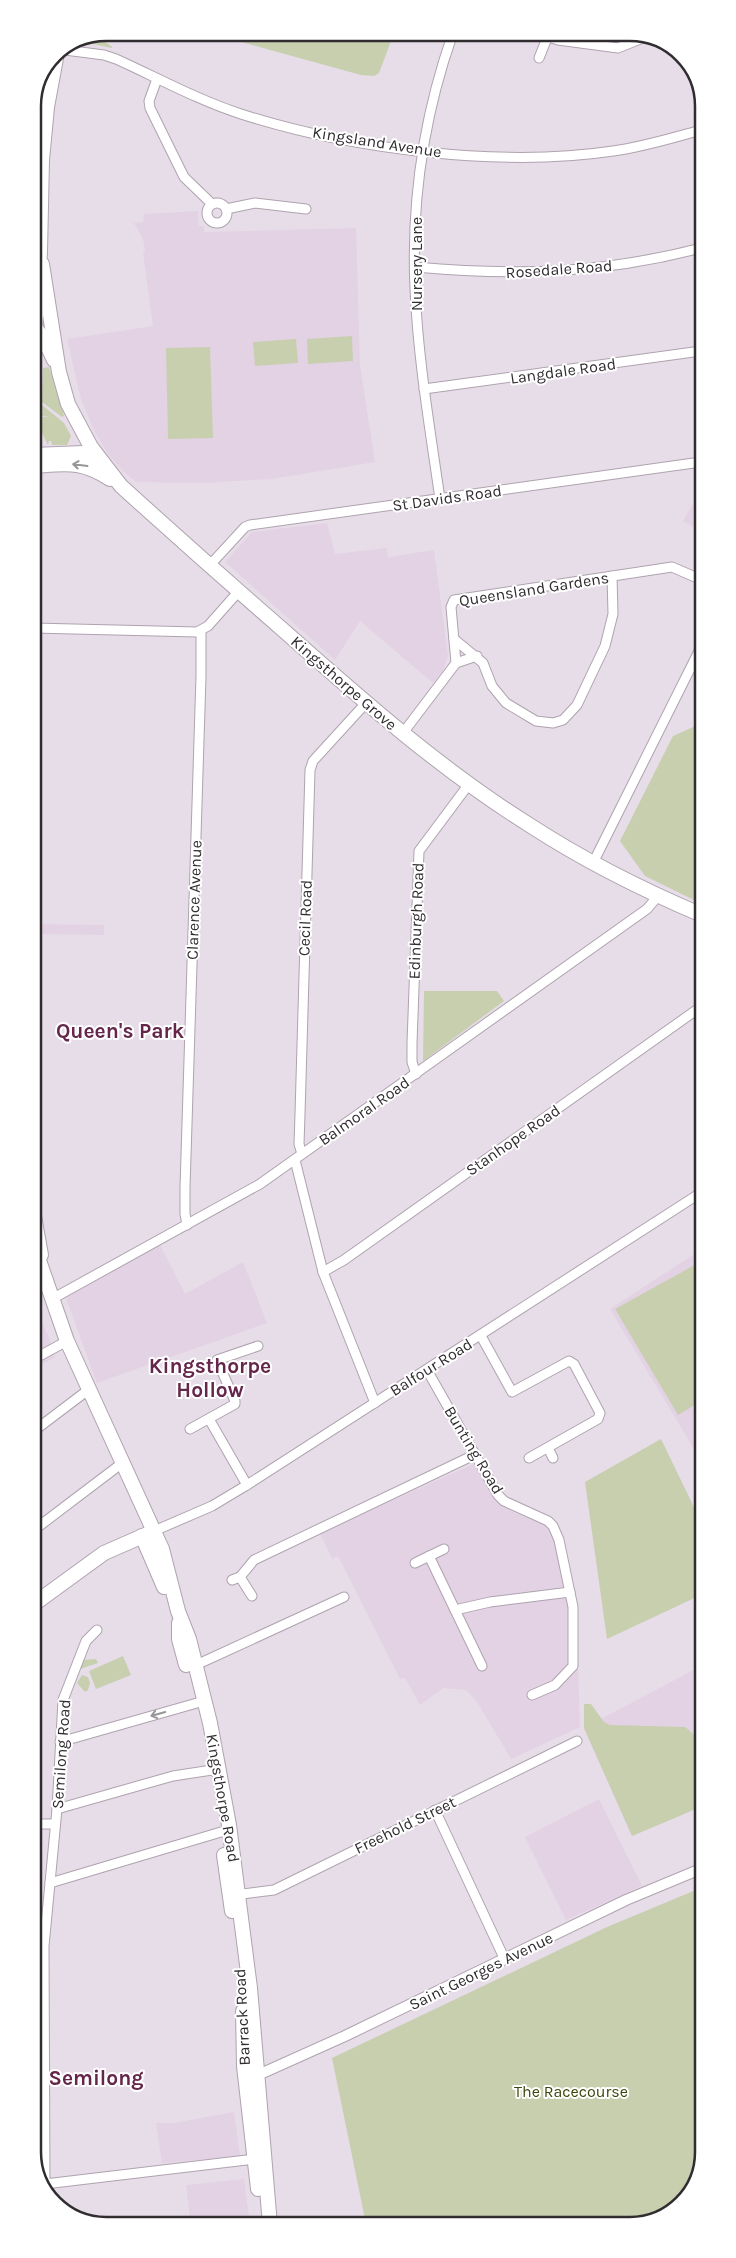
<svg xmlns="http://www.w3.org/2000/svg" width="736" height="2258" font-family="Karla,sans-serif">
<rect width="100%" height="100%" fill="#e7dde8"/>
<!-- built -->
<g fill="#e3d2e3">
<polygon points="198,211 199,226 204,226 204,232 356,228 360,365 375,462 272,479 202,483 136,482 125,473 107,453 94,430 81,399 67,339 153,326 143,252 145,251 143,239 134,223 143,222 144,214"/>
<polygon points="700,492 702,492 702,532 683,521"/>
<polygon points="327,523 335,554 387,548 388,557 434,550 448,656 443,670 433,683 360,621 335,660 225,562 252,532"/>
<polygon points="34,924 104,925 104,935 34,934"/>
<polygon points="158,1241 185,1294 243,1262 267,1323 97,1383 64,1293"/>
<polygon points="702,1249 703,1464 610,1309"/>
<polygon points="34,1304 50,1340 55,1357 34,1369"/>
<polygon points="478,1462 506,1497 554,1522 576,1602 580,1727 511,1759 477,1702 466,1690 443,1688 420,1705 405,1678 400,1679 338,1556 332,1559 320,1533"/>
<polygon points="703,1665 703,1806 632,1836 584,1728"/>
<polygon points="599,1799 642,1886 566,1920 525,1837"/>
<polygon points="234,2112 240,2156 162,2163 156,2123 174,2123"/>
<polygon points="244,2179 250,2225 191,2225 186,2185"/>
</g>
<!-- green -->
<g fill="#c7cfaf">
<polygon points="209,33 394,33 379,73 374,76 361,75"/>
<polygon points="98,36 112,47 112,48 83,42"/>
<polygon points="352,336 353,361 308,364 307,339"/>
<polygon points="296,339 298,363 255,366 253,342"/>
<polygon points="210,347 213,438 168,439 166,348"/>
<polygon points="49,367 64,416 62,417 42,402 43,368"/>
<polygon points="42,405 64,423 71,436 67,445 52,445 51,441 49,441 48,445 42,433 42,417 50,416 42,416"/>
<polygon points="702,723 702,904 645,876 620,841 673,736"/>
<polygon points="424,991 497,991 504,1001 423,1061"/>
<polygon points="702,1261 703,1400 678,1415 615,1309"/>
<polygon points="661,1439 703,1526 703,1594 607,1639 585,1482"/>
<polygon points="123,1656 131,1675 96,1689 89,1671"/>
<polygon points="96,1659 98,1663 77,1670 81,1660"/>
<polygon points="82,1675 88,1677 90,1683 88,1690 85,1692 77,1683"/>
<polygon points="584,1704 591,1704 604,1722 610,1725 685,1727 703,1742 703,1806 632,1836 584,1728"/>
<polygon points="703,1887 703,2152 688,2197 648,2223 366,2224 332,2058 607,1927"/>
</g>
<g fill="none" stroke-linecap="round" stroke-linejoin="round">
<!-- minor casing -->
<g stroke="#aea3ae" stroke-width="11">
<g id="minor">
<polyline points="535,33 558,40 618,48 645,37"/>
<path d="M65,50L104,55L116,59C158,78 198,100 241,114C350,149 500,168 613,151C643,147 672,138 701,130"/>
<polyline points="539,58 549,33"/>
<polyline points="157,79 149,101 150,108 184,177 212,204"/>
<circle cx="217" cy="213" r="10"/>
<polyline points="226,209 255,203 306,209"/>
<path d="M415,267C517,276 601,274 701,248"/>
<polyline points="424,389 701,351"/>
<path d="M440,499C430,429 418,359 415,289C411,201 424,115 453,33"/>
<polyline points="210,565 245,527 250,525 701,462"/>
<polyline points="33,628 197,632 208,626 239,591"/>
<polyline points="454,639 483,663 492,686 506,703 536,721 553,723 563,720 577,705 605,646 613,614 612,576"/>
<polyline points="456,663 477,656"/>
<polyline points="403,733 456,663 451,607 454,600 672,567 702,580"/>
<polyline points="593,863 702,645"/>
<polyline points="416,1074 412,1062 412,1043 419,851 469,784"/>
<polyline points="302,1154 299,1144 300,1114 310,770 313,761 366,703"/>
<polyline points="295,1160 323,1272 375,1403"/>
<polyline points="187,1225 185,1214 185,1188 201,676 201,631"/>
<polyline points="323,1272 344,1260 702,1006"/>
<polyline points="52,1299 260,1184 647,909 658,896"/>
<polyline points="481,1336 512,1392 569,1361 574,1364 600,1413 598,1419 529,1458"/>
<polyline points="34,1359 67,1341"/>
<polyline points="427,1370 498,1495 504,1501 548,1521 553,1526 559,1540 573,1607 573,1666 555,1685 532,1695"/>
<polyline points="209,1419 247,1485"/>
<polyline points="190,1429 235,1404 235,1401 217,1360 258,1346"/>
<polyline points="34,1431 88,1390"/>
<polyline points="548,1448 553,1458"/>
<polyline points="34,1530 121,1464"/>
<polyline points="154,1531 212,1506 247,1485 702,1192"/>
<polyline points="429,1556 482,1666"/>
<polyline points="415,1563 444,1549"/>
<polyline points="240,1577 254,1560 474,1455"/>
<polyline points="232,1580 240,1577 252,1596"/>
<polyline points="455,1610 490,1602 570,1592"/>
<polyline points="196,1665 344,1597"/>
<polyline points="60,1742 204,1701"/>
<polyline points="57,1809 173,1776 212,1770"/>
<polyline points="435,1810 505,1960"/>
<polyline points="35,1824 55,1824"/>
<polyline points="50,1883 221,1832"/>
<polyline points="235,1895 274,1890 577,1741"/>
<polyline points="45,2184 255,2159"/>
<polyline points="45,2187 44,1946 57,1809 63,1700 86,1641 97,1630"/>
</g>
</g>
<!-- tertiary casing -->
<g stroke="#aea3ae" stroke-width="12">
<polyline id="tertiary" points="258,2075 345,2036 626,1900 703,1868"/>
</g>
<!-- primary casing -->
<g stroke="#aea3ae" stroke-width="16">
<g id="primary">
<path d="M42,264L59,372L68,404L91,447L121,486C174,534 228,582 282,629C361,699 441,770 531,826C585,861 643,890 702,915"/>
<polyline points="33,324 46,343 54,360"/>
<polyline points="33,455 84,453 98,458"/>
<path d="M33,466C66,464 81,460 110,479"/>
<polyline points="34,1604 104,1553 152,1532"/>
</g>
</g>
<!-- trunk casing -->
<g stroke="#aea3ae" stroke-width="16">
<g id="trunk">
<polyline points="33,128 39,89"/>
<polyline points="33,362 40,252 42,160 47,107 57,53"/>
<polyline points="33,419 33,470"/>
<polyline points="34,1216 41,1255"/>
<polyline points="34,1246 67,1341 162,1549 178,1611 189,1639 210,1723 229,1825 250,1988 270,2225"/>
<polyline points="142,1536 164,1587"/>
<polyline points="179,1623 179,1639 186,1665"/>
<polyline points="224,1855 232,1911"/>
<polyline points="243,2011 244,2066 258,2189"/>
</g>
</g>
<!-- minor -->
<use href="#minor" stroke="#fff" stroke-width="9"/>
<!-- tertiary -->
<use href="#tertiary" stroke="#fff" stroke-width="10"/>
<!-- primary -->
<use href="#primary" stroke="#fff" stroke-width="14"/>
<!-- trunk -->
<use href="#trunk" stroke="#fff" stroke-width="14"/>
</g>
<!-- one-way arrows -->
<defs><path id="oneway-shaft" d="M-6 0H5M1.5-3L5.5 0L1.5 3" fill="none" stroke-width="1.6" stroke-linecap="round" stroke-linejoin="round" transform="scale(1.25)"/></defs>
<g stroke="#989698">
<use href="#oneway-shaft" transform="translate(80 465) rotate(-173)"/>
<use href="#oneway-shaft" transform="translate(158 1714) rotate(164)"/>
</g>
<g text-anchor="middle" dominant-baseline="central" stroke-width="4" stroke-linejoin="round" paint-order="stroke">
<!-- street labels -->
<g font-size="16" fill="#302c30" stroke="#fff">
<text transform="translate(377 142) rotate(9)">Kingsland Avenue</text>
<text transform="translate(416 264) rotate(-90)">Nursery Lane</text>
<text transform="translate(559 269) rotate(-4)">Rosedale Road</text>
<text transform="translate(563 371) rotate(-8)">Langdale Road</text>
<text transform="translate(447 498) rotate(-8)">St Davids Road</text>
<text transform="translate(534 589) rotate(-9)">Queensland Gardens</text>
<text transform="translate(344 683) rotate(41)">Kingsthorpe Grove</text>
<text transform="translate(194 900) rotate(-88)">Clarence Avenue</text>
<text transform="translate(305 918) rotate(-88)">Cecil Road</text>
<text transform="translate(416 921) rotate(-88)">Edinburgh Road</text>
<text transform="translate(364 1111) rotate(-35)">Balmoral Road</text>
<text transform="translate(513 1140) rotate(-35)">Stanhope Road</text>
<text transform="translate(431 1367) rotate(-32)">Balfour Road</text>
<text transform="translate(474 1450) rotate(59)">Bunting Road</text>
<text transform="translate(61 1754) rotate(-86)">Semilong Road</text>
<text transform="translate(223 1798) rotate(80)">Kingsthorpe Road</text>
<text transform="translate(405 1825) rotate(-26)">Freehold Street</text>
<text transform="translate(481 1971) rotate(-26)">Saint Georges Avenue</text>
<text transform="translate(242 2017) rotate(-93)">Barrack Road</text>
</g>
<!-- park labels -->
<g font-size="16" fill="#3d470a" stroke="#fff">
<text x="571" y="2091">The Racecourse</text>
</g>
<!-- district labels -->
<g font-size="21" font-weight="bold" fill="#64264a" stroke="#fff">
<text x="120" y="1031">Queen's Park</text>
<text x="210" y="1366">Kingsthorpe<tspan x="210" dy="24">Hollow</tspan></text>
<text x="96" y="2078">Semilong</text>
</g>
</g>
<!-- crop -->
<path d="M0 0H736V2258H0ZM106 41H630A65 65 0 0 1 695 106V2152A65 65 0 0 1 630 2217H106A65 65 0 0 1 41 2152V106A65 65 0 0 1 106 41Z" fill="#fff" fill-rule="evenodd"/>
<path fill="none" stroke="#302c30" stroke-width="2.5" d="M106 41H630A65 65 0 0 1 695 106V2152A65 65 0 0 1 630 2217H106A65 65 0 0 1 41 2152V106A65 65 0 0 1 106 41Z"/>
</svg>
